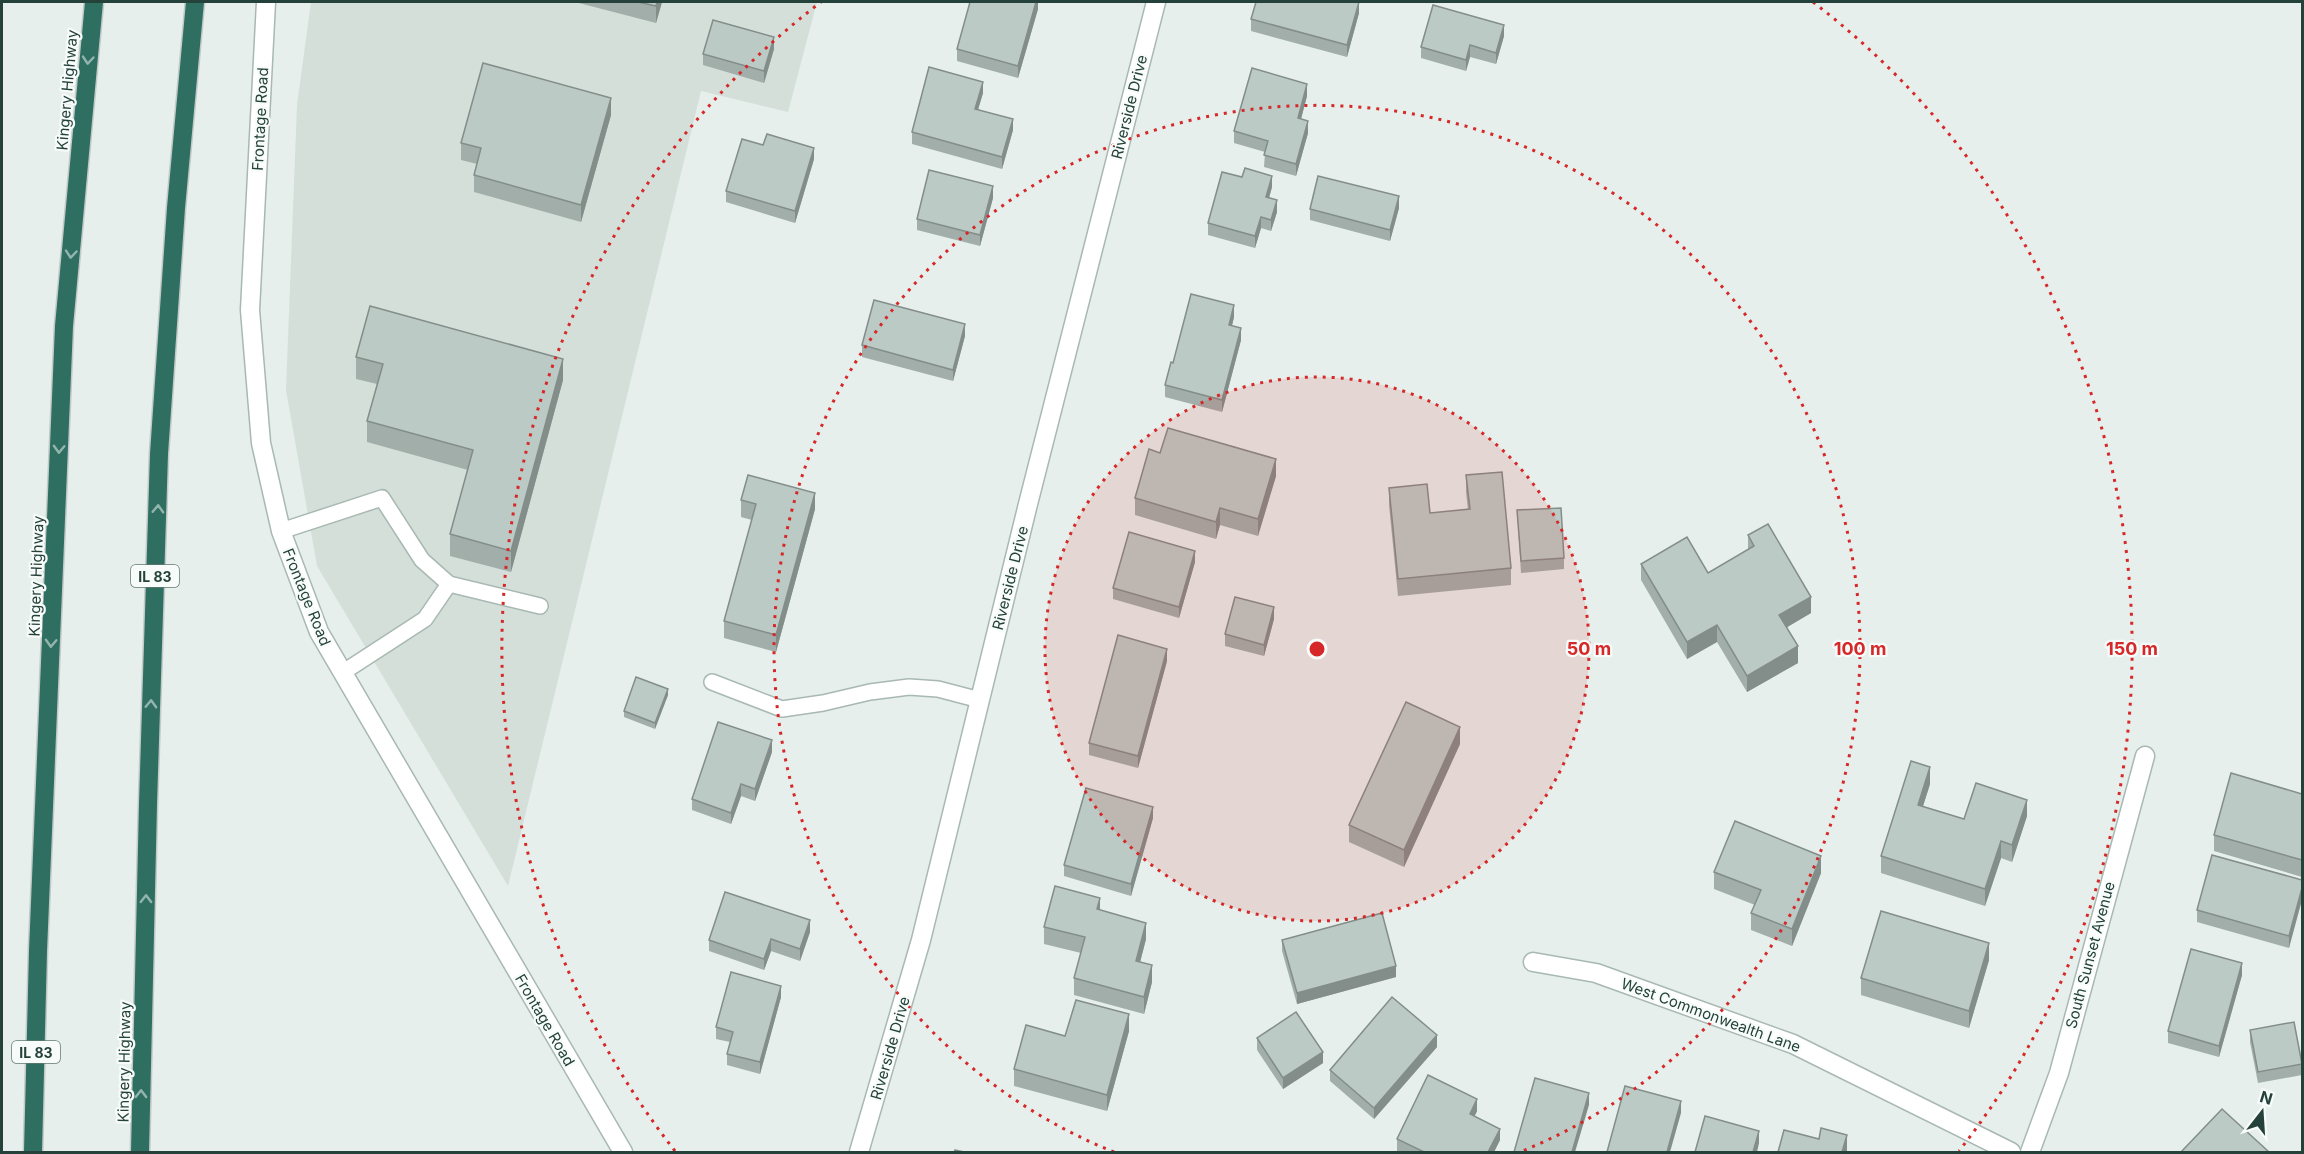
<svg xmlns="http://www.w3.org/2000/svg" width="2304" height="1154" font-family="Inter,sans-serif">
<rect width="100%" height="100%" fill="#e6efeb"/>
<!-- built -->
<polygon fill="#d4dfda" points="311,2 817,2 788,112 701,91 508,886 317,566 286,390 297,105"/>
<g fill="none" stroke-linecap="round" stroke-linejoin="round">
<!-- lane casing -->
<g stroke="#a8b8b2" stroke-width="18">
<g id="lane">
<polyline points="281,531 382,498 422,560 449,584 540,606"/>
<polyline points="342,673 425,619 449,584"/>
<polyline points="712,682 782,709 823,703 870,692 909,687 938,689 980,700"/>
</g>
</g>
<!-- street casing -->
<g stroke="#a8b8b2" stroke-width="21">
<g id="street">
<polyline points="266,2 250,310 261,443 281,531 319,632 623,1152"/>
<polyline points="1533,962 1596,973 1793,1044 2011,1152"/>
<polyline points="859,1152 921,940 1028,504 1156,2"/>
<polyline points="2030,1152 2059,1073 2145,756"/>
</g>
</g>
<!-- highway casing -->
<g stroke="#c2cac8" stroke-width="21">
<g id="highway">
<polyline points="33,1152 38,951 64,326 94,2"/>
<polyline points="140,1152 148,804 159,454 176,208 195,2"/>
</g>
</g>
<!-- lane -->
<use href="#lane" stroke="#fff" stroke-width="15"/>
<!-- street -->
<use href="#street" stroke="#fff" stroke-width="18"/>
<!-- highway -->
<use href="#highway" stroke="#2f6f62" stroke-width="18"/>
</g>
<!-- wall -->
<g fill="#a1aea9">
<polygon points="575,2 662,2 656,23"/>
<polygon points="1038,2 1038,9 1018,78 957,61 957,49"/>
<polygon points="1359,13 1347,57 1251,31 1251,19"/>
<polygon points="1504,36 1496,64 1470,57 1466,71 1421,58 1421,47"/>
<polygon points="774,49 764,83 703,65 703,54"/>
<polygon points="983,93 978,109 1013,130 1002,169 912,144 912,132"/>
<polygon points="1307,96 1301,119 1308,133 1296,176 1264,167 1265,152 1234,143 1234,131"/>
<polygon points="611,115 581,222 474,192 474,175 477,164 461,160 461,143"/>
<polygon points="763,145 814,159 795,223 726,202 726,191"/>
<polygon points="1272,187 1269,198 1277,212 1271,231 1261,228 1255,248 1208,235 1208,223"/>
<polygon points="993,198 980,246 917,230 917,219"/>
<polygon points="1399,208 1390,241 1310,220 1310,209"/>
<polygon points="1234,317 1232,326 1241,340 1222,412 1165,397 1165,385 1173,363"/>
<polygon points="965,336 953,381 862,357 862,345"/>
<polygon points="356,357 563,380 511,572 450,556 450,534 468,470 367,442 367,421 377,384 356,379"/>
<polygon points="1160,453 1276,476 1258,536 1220,525 1216,539 1135,515 1135,498"/>
<polygon points="1466,475 1511,568 1511,585 1398,596 1389,505 1389,488 1430,513 1468,510 1466,492"/>
<polygon points="741,500 815,509 776,652 724,638 724,621 752,520 741,517"/>
<polygon points="1517,510 1564,558 1564,569 1521,573"/>
<polygon points="1748,535 1811,613 1787,627 1798,663 1747,692 1717,642 1687,659 1641,580 1641,564 1708,573 1748,549"/>
<polygon points="1195,562 1179,618 1113,599 1113,588"/>
<polygon points="1274,619 1264,656 1225,646 1225,634"/>
<polygon points="1167,661 1138,768 1089,755 1089,743"/>
<polygon points="668,695 655,729 624,717 624,711"/>
<polygon points="1460,744 1404,867 1349,842 1349,825"/>
<polygon points="772,752 755,801 741,796 731,824 692,810 692,799"/>
<polygon points="1930,784 1923,806 1964,819 2027,816 2012,862 2001,858 1985,906 1881,873 1881,856"/>
<polygon points="2302,794 2302,877 2214,851 2214,835"/>
<polygon points="1153,818 1131,896 1064,876 1064,865"/>
<polygon points="1714,872 1821,873 1792,946 1751,930 1751,913 1755,905 1714,889"/>
<polygon points="2302,880 2289,948 2197,922 2197,910"/>
<polygon points="1100,910 1146,939 1140,962 1152,982 1144,1014 1074,995 1074,978 1081,953 1044,944 1044,927"/>
<polygon points="810,932 800,961 771,951 764,970 709,951 709,940"/>
<polygon points="1282,940 1396,977 1297,1004 1282,951"/>
<polygon points="1989,960 1969,1028 1861,995 1861,978"/>
<polygon points="2242,975 2219,1057 2168,1043 2168,1031"/>
<polygon points="781,997 760,1074 727,1065 727,1054 730,1042 716,1039 716,1027"/>
<polygon points="2250,1030 2302,1064 2302,1075 2258,1083 2250,1042"/>
<polygon points="1129,1031 1107,1111 1014,1086 1014,1069 1065,1036"/>
<polygon points="1257,1038 1323,1063 1283,1089 1257,1050"/>
<polygon points="1437,1047 1374,1119 1330,1081 1330,1070"/>
<polygon points="1477,1111 1474,1117 1500,1140 1494,1152 1400,1152 1397,1151 1397,1139"/>
</g>
<!-- shaded-wall -->
<g fill="#838d89">
<polygon points="657,2 662,2 656,23 656,6"/>
<polygon points="1036,2 1038,2 1038,9 1018,78 1018,66"/>
<polygon points="1359,2 1359,13 1347,57 1347,45"/>
<polygon points="1504,25 1504,36 1496,64 1496,53"/>
<polygon points="774,37 774,49 764,83 764,71"/>
<polygon points="1470,45 1470,57 1466,71 1466,60"/>
<polygon points="983,82 983,93 975,120 975,109"/>
<polygon points="1307,84 1307,96 1298,130 1298,118"/>
<polygon points="611,98 611,115 581,222 581,205"/>
<polygon points="1013,119 1013,130 1002,169 1002,157"/>
<polygon points="1308,121 1308,133 1296,176 1296,164"/>
<polygon points="814,148 814,159 795,223 795,211"/>
<polygon points="1272,176 1272,187 1266,208 1266,197"/>
<polygon points="993,186 993,198 980,246 980,235"/>
<polygon points="1399,196 1399,208 1390,241 1390,230"/>
<polygon points="1277,200 1277,212 1271,231 1271,220"/>
<polygon points="1261,217 1261,228 1255,248 1255,236"/>
<polygon points="1234,305 1234,317 1229,337 1229,325"/>
<polygon points="965,324 965,336 953,381 953,370"/>
<polygon points="1241,328 1241,340 1222,412 1222,400"/>
<polygon points="563,359 563,380 511,572 511,551"/>
<polygon points="1276,459 1276,476 1258,536 1258,519"/>
<polygon points="815,493 815,509 776,652 776,635"/>
<polygon points="1220,508 1220,525 1216,539 1216,522"/>
<polygon points="1195,551 1195,562 1179,618 1179,607"/>
<polygon points="1811,597 1811,613 1779,632 1779,615"/>
<polygon points="1274,607 1274,619 1264,656 1264,645"/>
<polygon points="1717,625 1717,642 1687,659 1687,642"/>
<polygon points="1798,646 1798,663 1747,692 1747,676"/>
<polygon points="1167,649 1167,661 1138,768 1138,756"/>
<polygon points="668,689 668,695 655,729 655,723"/>
<polygon points="1460,727 1460,744 1404,867 1404,850"/>
<polygon points="772,740 772,752 755,801 755,789"/>
<polygon points="1930,767 1930,784 1918,822 1918,805"/>
<polygon points="741,784 741,796 731,824 731,813"/>
<polygon points="2027,800 2027,816 2012,862 2012,845"/>
<polygon points="1153,807 1153,818 1131,896 1131,884"/>
<polygon points="2001,841 2001,858 1985,906 1985,889"/>
<polygon points="1821,856 1821,873 1792,946 1792,929"/>
<polygon points="2302,888 2302,900 2289,948 2289,936"/>
<polygon points="1100,898 1100,915 1097,909"/>
<polygon points="810,920 810,932 800,961 800,949"/>
<polygon points="1146,923 1146,939 1136,978 1136,961"/>
<polygon points="771,939 771,951 764,970 764,959"/>
<polygon points="1989,943 1989,960 1969,1028 1969,1011"/>
<polygon points="2242,963 2242,975 2219,1057 2219,1046"/>
<polygon points="1152,965 1152,982 1144,1014 1144,997"/>
<polygon points="1396,966 1396,977 1297,1004 1297,993"/>
<polygon points="781,986 781,997 760,1074 760,1062"/>
<polygon points="1129,1014 1129,1031 1107,1111 1107,1095"/>
<polygon points="1437,1035 1437,1047 1374,1119 1374,1108"/>
<polygon points="1323,1052 1323,1063 1283,1089 1283,1078"/>
<polygon points="1589,1093 1589,1105 1575,1152 1572,1152"/>
<polygon points="1477,1099 1477,1111 1470,1126 1470,1114"/>
<polygon points="1681,1101 1681,1113 1670,1152 1667,1152"/>
<polygon points="1500,1129 1500,1140 1494,1152 1488,1152"/>
<polygon points="1759,1131 1759,1143 1757,1152 1753,1152"/>
<polygon points="1847,1135 1847,1152 1842,1152"/>
</g>
<!-- building -->
<g fill="#bbcac4" stroke="#838d89" stroke-width="1.5">
<polygon points="638,2 657,2 656,6"/>
<polygon points="970,2 1036,2 1018,66 957,49"/>
<polygon points="1256,2 1359,2 1347,45 1251,19"/>
<polygon points="1433,5 1504,25 1496,53 1470,45 1466,60 1421,47"/>
<polygon points="713,20 774,37 764,71 703,54"/>
<polygon points="483,63 611,98 581,205 474,175 481,148 461,143"/>
<polygon points="929,67 983,82 975,109 1013,119 1002,157 912,132"/>
<polygon points="1252,68 1307,84 1298,118 1308,121 1296,164 1264,155 1268,141 1234,131"/>
<polygon points="767,134 814,148 795,211 726,191 742,139 763,145"/>
<polygon points="1245,168 1272,176 1266,197 1277,200 1271,220 1261,217 1255,236 1208,223 1222,172 1242,177"/>
<polygon points="929,170 993,186 980,235 917,219"/>
<polygon points="1318,176 1399,196 1390,230 1310,209"/>
<polygon points="1191,294 1234,305 1229,325 1241,328 1222,400 1165,385 1171,362 1173,363"/>
<polygon points="874,300 965,324 953,370 862,345"/>
<polygon points="370,306 563,359 511,551 450,534 473,450 367,421 383,364 356,357"/>
<polygon points="1168,428 1276,459 1258,519 1220,508 1216,522 1135,498 1149,449 1160,453"/>
<polygon points="1502,472 1511,568 1398,579 1389,488 1427,484 1430,513 1470,509 1466,475"/>
<polygon points="748,475 815,493 776,635 724,621 756,504 741,500"/>
<polygon points="1561,508 1564,558 1521,561 1517,510"/>
<polygon points="1768,524 1811,597 1779,615 1798,646 1747,676 1717,625 1687,642 1641,564 1687,537 1708,573 1754,546 1748,535"/>
<polygon points="1129,532 1195,551 1179,607 1113,588"/>
<polygon points="1235,597 1274,607 1264,645 1225,634"/>
<polygon points="1118,635 1167,649 1138,756 1089,743"/>
<polygon points="636,677 668,689 655,723 624,711"/>
<polygon points="1406,702 1460,727 1404,850 1349,825"/>
<polygon points="718,722 772,740 755,789 741,784 731,813 692,799"/>
<polygon points="1911,761 1930,767 1918,805 1964,819 1976,783 2027,800 2012,845 2001,841 1985,889 1881,856"/>
<polygon points="2231,773 2302,794 2302,860 2214,835"/>
<polygon points="1086,788 1153,807 1131,884 1064,865"/>
<polygon points="1735,821 1821,856 1792,929 1751,913 1761,890 1714,872"/>
<polygon points="2212,855 2302,880 2302,888 2289,936 2197,910"/>
<polygon points="1055,886 1100,898 1097,909 1146,923 1136,961 1152,965 1144,997 1074,978 1085,937 1044,927"/>
<polygon points="725,892 810,920 800,949 771,939 764,959 709,940"/>
<polygon points="1881,911 1989,943 1969,1011 1861,978"/>
<polygon points="1382,913 1396,966 1297,993 1282,940"/>
<polygon points="2191,949 2242,963 2219,1046 2168,1031"/>
<polygon points="731,972 781,986 760,1062 727,1054 733,1032 716,1027"/>
<polygon points="1392,997 1437,1035 1374,1108 1330,1070"/>
<polygon points="1076,1000 1129,1014 1107,1095 1014,1069 1026,1025 1065,1036"/>
<polygon points="1296,1012 1323,1052 1283,1078 1257,1038"/>
<polygon points="2294,1022 2302,1064 2258,1072 2250,1030"/>
<polygon points="1428,1075 1477,1099 1470,1114 1500,1129 1488,1152 1424,1152 1397,1139"/>
<polygon points="1535,1078 1589,1093 1572,1152 1514,1152"/>
<polygon points="1625,1086 1681,1101 1667,1152 1607,1152"/>
<polygon points="2222,1109 2269,1152 2181,1152"/>
<polygon points="1705,1116 1759,1131 1753,1152 1695,1152"/>
<polygon points="1821,1128 1847,1135 1842,1152 1778,1152 1784,1130 1819,1139"/>
<polygon points="955,1150 964,1152 954,1152"/>
</g>
<!-- one-way arrows -->
<defs><path id="oneway-chevron" d="M-2-3.5L2.5 0L-2 3.5" fill="none" stroke-width="1.6" stroke-linecap="round" stroke-linejoin="round" transform="scale(1.5)"/></defs>
<g stroke="#93b5ae">
<use href="#oneway-chevron" transform="translate(88 60) rotate(95)"/>
<use href="#oneway-chevron" transform="translate(71 254) rotate(95)"/>
<use href="#oneway-chevron" transform="translate(59 449) rotate(92)"/>
<use href="#oneway-chevron" transform="translate(158 509) rotate(-88)"/>
<use href="#oneway-chevron" transform="translate(51 643) rotate(92)"/>
<use href="#oneway-chevron" transform="translate(151 704) rotate(-88)"/>
<use href="#oneway-chevron" transform="translate(146 899) rotate(-89)"/>
<use href="#oneway-chevron" transform="translate(141 1094) rotate(-89)"/>
</g>
<!-- distance rings -->
<circle cx="1317" cy="649" r="272" fill="#d62828" fill-opacity=".12"/>
<g fill="none" stroke="#d62828" stroke-width="3" stroke-dasharray="3 6">
<circle cx="1317" cy="649" r="272"/>
<path d="M1114 1152A543 543 0 1 1 1520 1152"/>
<path d="M675 1151A815 815 0 0 1 821 2M1813 2A815 815 0 0 1 1959 1151"/>
</g>
<g text-anchor="middle" dominant-baseline="central" stroke-width="4.5" stroke-linejoin="round" paint-order="stroke">
<!-- shield labels -->
<g fill="#f7fbf9" stroke="#637a73" stroke-width="1.5">
<rect x="131" y="565" width="48" height="22" rx="4.5"/>
<rect x="12" y="1041" width="48" height="22" rx="4.5"/>
</g>
<g font-size="14" font-weight="bold" fill="#24423a">
<text x="155" y="576">IL 83</text>
<text x="36" y="1052">IL 83</text>
</g>
<!-- street labels -->
<g font-size="15" fill="#24423a" stroke="#f7fbf9">
<text transform="translate(67 90) rotate(-85)">Kingery Highway</text>
<text transform="translate(1129 107) rotate(-76)">Riverside Drive</text>
<text transform="translate(260 119) rotate(-87)">Frontage Road</text>
<text transform="translate(36 576) rotate(-88)">Kingery Highway</text>
<text transform="translate(1010 578) rotate(-76)">Riverside Drive</text>
<text transform="translate(307 597) rotate(68)">Frontage Road</text>
<text transform="translate(2090 955) rotate(-75)">South Sunset Avenue</text>
<text transform="translate(1711 1015) rotate(20)">West Commonwealth Lane</text>
<text transform="translate(545 1020) rotate(60)">Frontage Road</text>
<text transform="translate(890 1048) rotate(-74)">Riverside Drive</text>
<text transform="translate(124 1062) rotate(-89)">Kingery Highway</text>
</g>
</g>
<circle cx="1317" cy="649" r="9" fill="#d62828" stroke="#f7fbf9" stroke-width="3"/>
<g font-size="18" text-anchor="middle" font-weight="bold" fill="#d62828" stroke="#f7fbf9" stroke-width="4.5" stroke-linejoin="round" paint-order="stroke">
<text x="1589" y="655">50 m</text>
<text x="1860" y="655">100 m</text>
<text x="2132" y="655">150 m</text>
</g>
<!-- border -->
<rect width="2304" height="1154" fill="none" stroke="#24423a" stroke-width="6"/>
<!-- north arrow -->
<g transform="translate(2262 1112) rotate(17)" stroke="#f7fbf9" stroke-width="4.5" paint-order="stroke">
<path d="M0-4.5L10 22L0 15L-10 22Z" fill="#24423a"/>
<text y="-9" font-size="16" font-weight="bold" text-anchor="middle" fill="#24423a">N</text>
</g>
</svg>
